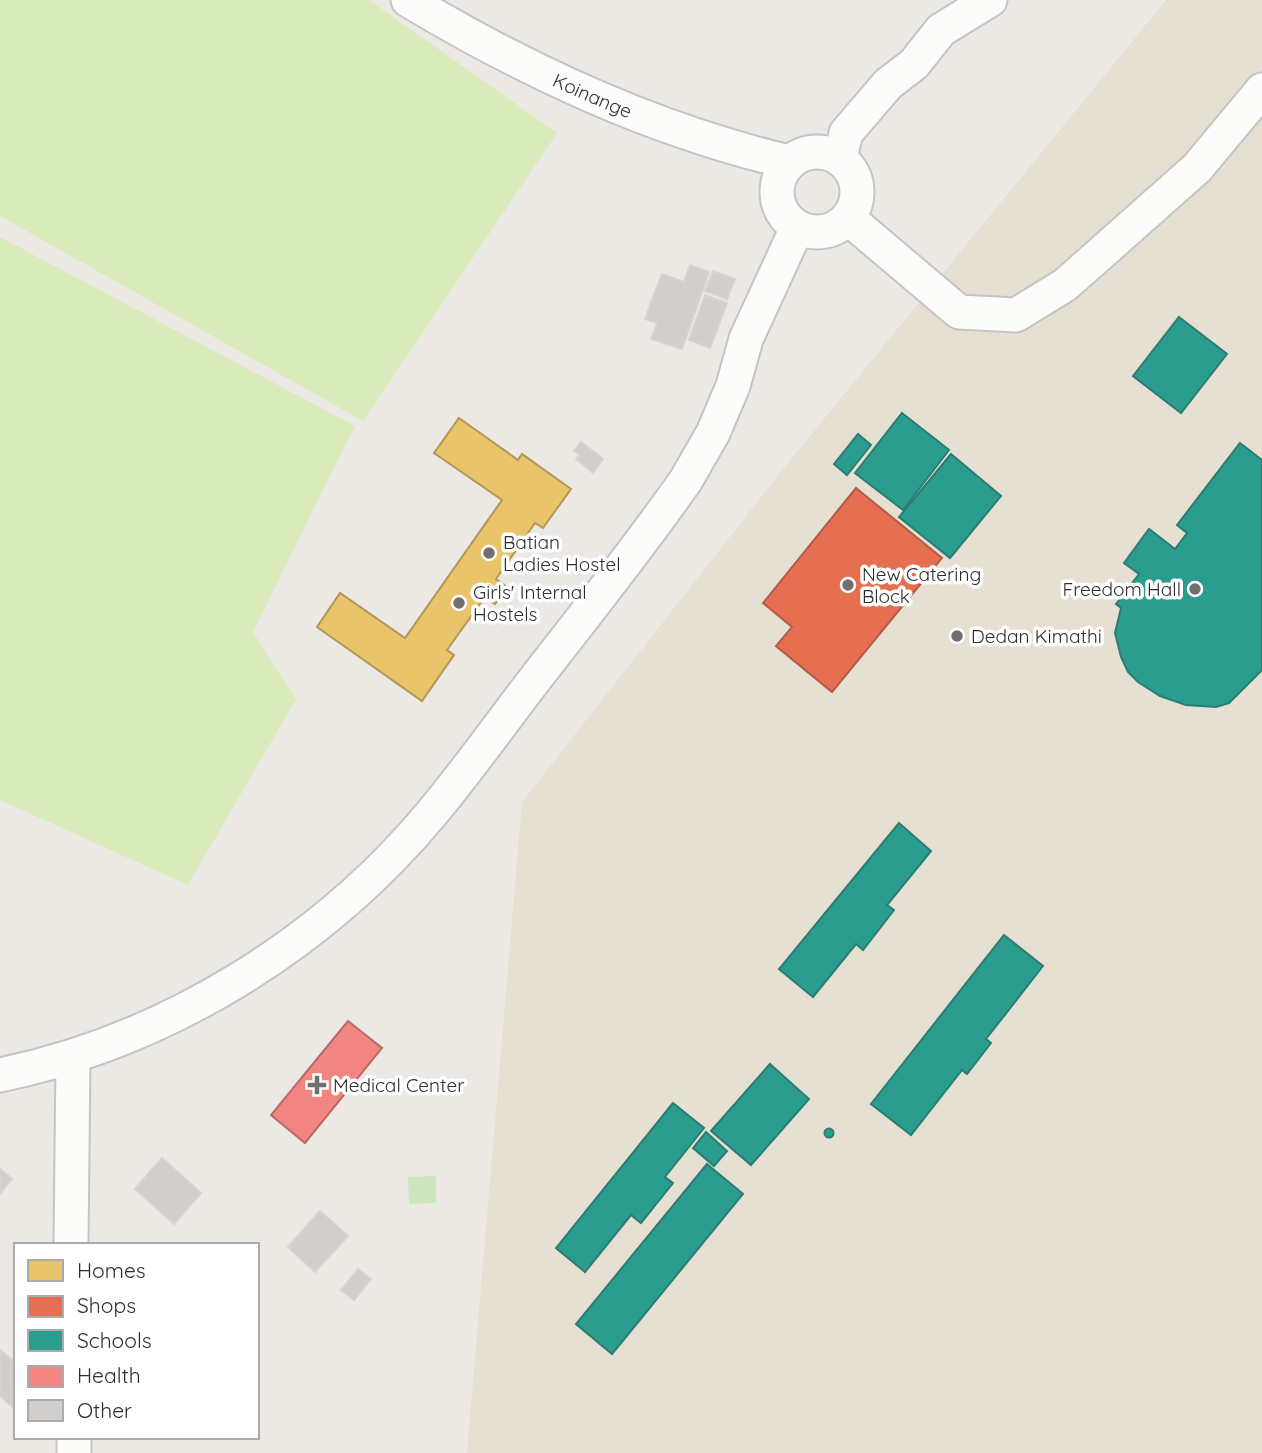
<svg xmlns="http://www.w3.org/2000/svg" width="1262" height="1453" font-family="Quicksand,sans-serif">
<rect width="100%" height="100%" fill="#ece8e4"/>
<!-- education -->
<polygon fill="#e6e0d3" points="1166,0 1262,0 1262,1453 467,1453 522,802 783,469"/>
<!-- green -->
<polygon fill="#cee6be" points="436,1176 436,1203 409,1204 408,1177"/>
<!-- pitch -->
<g fill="#d9eabb">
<polygon points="0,0 369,0 557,133 363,421 0,216"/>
<polygon points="0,237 355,426 253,632 296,699 188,885 0,800"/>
</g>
<!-- homes -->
<polygon fill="#e9c46a" stroke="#b19758" stroke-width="2" points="459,418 518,460 522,454 571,489 543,528 535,523 496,579 507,587 495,604 485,597 447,650 454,655 422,701 317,627 340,593 405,638 502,500 434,453"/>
<!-- shops -->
<polygon fill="#e76f51" stroke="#b05c46" stroke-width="2" points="856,488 942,558 832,692 776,646 792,627 763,603"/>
<!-- schools -->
<g fill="#2a9d8f" stroke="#2b7c72" stroke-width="2">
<polygon points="1179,317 1227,354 1181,413 1133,376"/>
<polygon points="902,413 949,450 903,510 855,473"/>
<polygon points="858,434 871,445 847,475 834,464"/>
<polygon points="1240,443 1262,460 1262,670 1229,703 1216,707 1186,705 1160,696 1138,682 1128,672 1121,657 1115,633 1121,608 1116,604 1139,574 1124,563 1149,529 1175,549 1187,533 1177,525"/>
<polygon points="951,454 1001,496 950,558 899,517"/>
<polygon points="899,823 931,851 887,905 894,910 863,950 856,944 813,997 779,969"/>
<polygon points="1004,935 1043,966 986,1039 991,1043 967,1074 962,1070 911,1135 871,1104"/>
<polygon points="770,1064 809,1099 751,1165 711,1131"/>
<polygon points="673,1103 704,1128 665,1177 673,1183 641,1223 631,1215 585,1272 556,1248"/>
<circle cx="829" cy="1133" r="4.5"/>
<polygon points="706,1132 727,1151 714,1166 693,1148"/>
<polygon points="707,1164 743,1194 612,1354 576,1324"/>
</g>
<!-- health -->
<polygon fill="#f28482" stroke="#b76a69" stroke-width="2" points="348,1021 382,1048 305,1143 271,1115"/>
<!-- building -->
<g fill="#d1cecb" stroke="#d7d4d0" stroke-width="2">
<polygon points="690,265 709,272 682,349 651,339 657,323 645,319 662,274 684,282"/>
<polygon points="713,271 735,279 727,299 705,291"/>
<polygon points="705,295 727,303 710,348 689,340"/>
<polygon points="581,442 603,459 593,473 576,459 580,455 574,451"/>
<polygon points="162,1158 201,1193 174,1224 135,1189"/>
<polygon points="0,1169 12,1179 0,1194"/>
<polygon points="320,1211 348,1236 315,1272 288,1247"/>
<polygon points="358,1269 371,1279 354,1300 341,1290"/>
<polygon points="0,1350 16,1363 15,1409 0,1396"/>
</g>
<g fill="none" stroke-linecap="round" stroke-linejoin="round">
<!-- minor casing -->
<g stroke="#c5c4c5" stroke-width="37">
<g id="minor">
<path id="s1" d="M408,0C528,72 653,130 789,162"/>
<circle cx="817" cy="192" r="40"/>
<polyline points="840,158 846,133 888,84 914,64 941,30 990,0"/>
<polyline points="848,218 959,312 1016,315 1065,285 1197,168 1262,90"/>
<path d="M0,1075C166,1041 323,944 432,813C467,771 499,726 532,683C584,616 637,550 686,480L713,433L733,386L746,339L797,228"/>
<polyline points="71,1245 73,1057"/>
<polyline points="74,1437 74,1453"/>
</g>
</g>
<!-- minor -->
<use href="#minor" stroke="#fcfcfb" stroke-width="33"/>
</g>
<!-- markers -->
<g fill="#706f6e" stroke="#fff" stroke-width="2.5">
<circle cx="489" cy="553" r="7"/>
<circle cx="848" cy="585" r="7"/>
<circle cx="1195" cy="589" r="7"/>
<circle cx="459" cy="603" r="7"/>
<circle cx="957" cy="636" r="7"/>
<path d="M313.5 1074.5h7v7h7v7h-7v7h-7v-7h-7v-7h7z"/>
</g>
<g text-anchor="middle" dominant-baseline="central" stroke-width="7" stroke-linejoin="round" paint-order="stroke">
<!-- street labels -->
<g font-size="19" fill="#2e2e2e" stroke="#fff">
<text stroke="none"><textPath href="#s1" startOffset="208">Koinange</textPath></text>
</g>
<!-- poi labels -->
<g font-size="19" fill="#2e2e2e" stroke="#fff" text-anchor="start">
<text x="503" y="542">Batian<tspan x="503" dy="22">Ladies Hostel</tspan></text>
<text x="862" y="574">New Catering<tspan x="862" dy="22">Block</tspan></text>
<text x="1181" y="589" text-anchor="end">Freedom Hall</text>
<text x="473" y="592">Girls' Internal<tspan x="473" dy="22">Hostels</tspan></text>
<text x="971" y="636">Dedan Kimathi</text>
<text x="333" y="1085">Medical Center</text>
</g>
</g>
<!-- legend -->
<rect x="14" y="1243" width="245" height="196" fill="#ffffff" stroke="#ababab" stroke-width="2"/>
<rect x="28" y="1260" width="35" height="21" fill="#e9c46a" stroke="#ababab" stroke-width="2"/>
<text x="77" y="1278" font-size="21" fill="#2e2e2e">Homes</text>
<rect x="28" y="1296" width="35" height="21" fill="#e76f51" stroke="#ababab" stroke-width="2"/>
<text x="77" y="1313" font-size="21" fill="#2e2e2e">Shops</text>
<rect x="28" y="1330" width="35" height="21" fill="#2a9d8f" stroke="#ababab" stroke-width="2"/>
<text x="77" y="1348" font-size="21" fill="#2e2e2e">Schools</text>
<rect x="28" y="1366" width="35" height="21" fill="#f28482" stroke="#ababab" stroke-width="2"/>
<text x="77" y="1383" font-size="21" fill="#2e2e2e">Health</text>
<rect x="28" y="1400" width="35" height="21" fill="#d1cecb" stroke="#ababab" stroke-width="2"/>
<text x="77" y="1418" font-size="21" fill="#2e2e2e">Other</text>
</svg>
